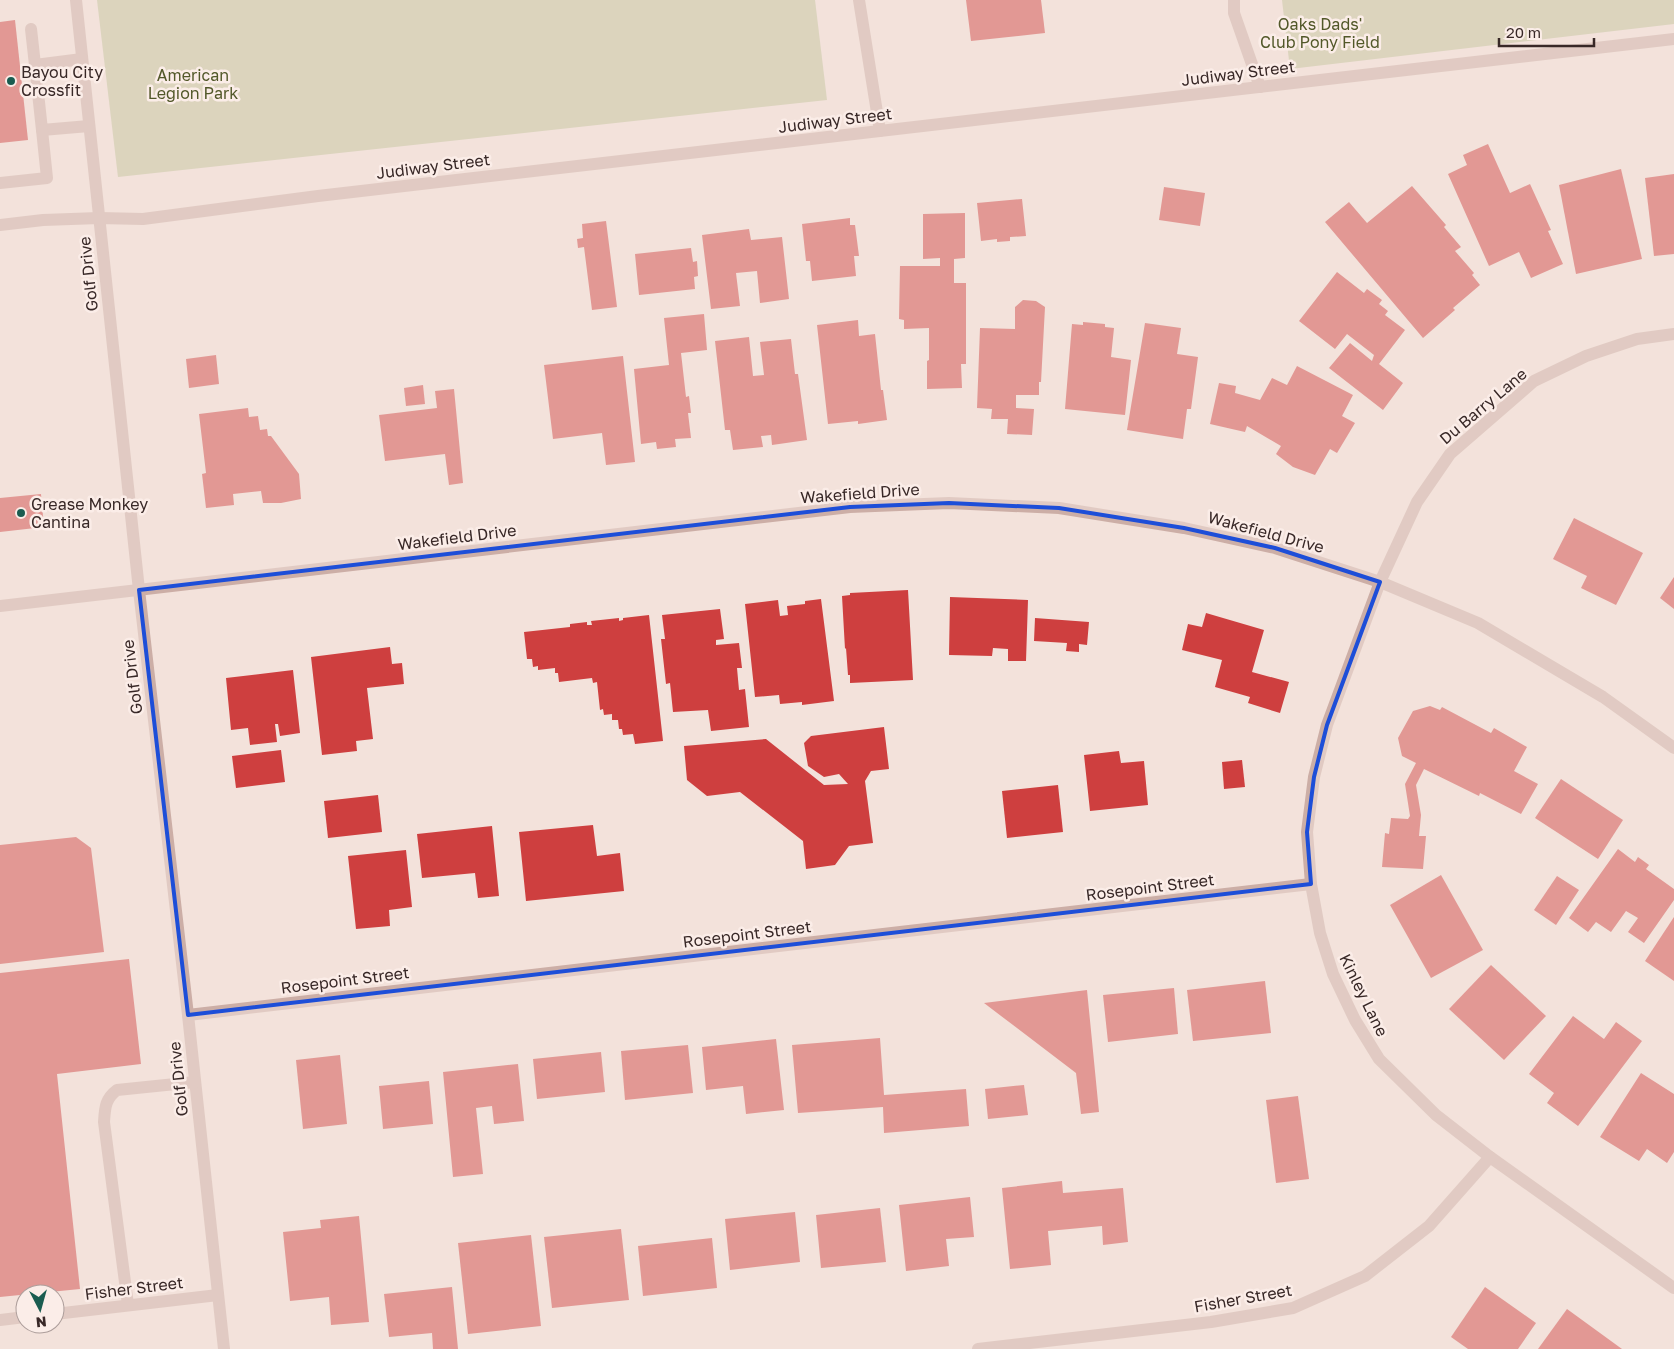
<svg xmlns="http://www.w3.org/2000/svg" width="1674" height="1349" font-family="'Golos Text',sans-serif">
<rect width="100%" height="100%" fill="#f3e2db"/>
<!-- green -->
<g fill="#c0c39a">
<polygon points="97,0 815,0 827,100 118,177"/>
<polygon points="1282,0 1674,0 1674,24 1290,69"/>
</g>
<!-- building -->
<g fill="#ce3f3f">
<polygon points="966,0 1041,0 1045,33 971,41"/>
<polygon points="15,20 28,140 0,143 0,22"/>
<polygon points="1488,144 1510,193 1530,184 1551,230 1548,231 1563,264 1531,278 1519,252 1489,266 1448,174 1467,165 1463,155"/>
<polygon points="1621,169 1642,259 1576,274 1559,185"/>
<polygon points="1674,174 1674,254 1654,256 1645,178"/>
<polygon points="1412,186 1446,225 1444,227 1461,247 1455,251 1474,273 1472,275 1480,285 1453,308 1455,310 1423,338 1325,222 1349,202 1367,223"/>
<polygon points="1164,187 1205,193 1200,226 1159,220"/>
<polygon points="1022,199 1026,236 1010,237 1010,241 997,242 997,239 981,241 977,203"/>
<polygon points="965,213 965,258 954,259 954,283 966,283 966,364 961,364 962,388 927,389 927,361 929,360 929,328 904,329 904,320 899,319 900,266 940,266 940,258 923,259 923,214"/>
<polygon points="850,218 850,225 855,225 859,256 854,256 856,276 812,281 810,261 806,261 802,224"/>
<polygon points="606,221 617,307 592,310 584,247 578,248 577,239 583,238 582,224"/>
<polygon points="749,229 751,240 782,237 789,299 760,303 757,271 736,273 740,306 711,309 702,235"/>
<polygon points="691,248 693,262 697,261 698,276 694,277 695,289 639,295 635,254"/>
<polygon points="1337,272 1364,293 1367,289 1382,300 1379,304 1388,311 1385,315 1405,330 1379,364 1403,383 1383,410 1329,368 1350,343 1372,361 1374,355 1347,334 1335,349 1299,321"/>
<polygon points="1023,300 1036,301 1045,307 1041,382 1039,382 1039,395 1016,395 1016,408 1034,409 1032,435 1007,434 1008,419 991,419 992,409 977,408 980,328 1015,329 1015,307"/>
<polygon points="704,314 707,350 681,353 686,397 689,396 691,413 688,413 691,438 675,439 676,447 657,449 656,442 641,444 634,369 669,365 664,318"/>
<polygon points="858,320 859,336 875,334 881,390 883,390 887,420 858,424 858,421 828,424 817,325"/>
<polygon points="1083,322 1105,324 1105,327 1114,328 1111,357 1131,360 1125,415 1065,409 1072,324 1083,325"/>
<polygon points="1145,323 1181,328 1177,354 1198,357 1191,409 1187,409 1183,439 1127,430"/>
<polygon points="749,337 753,376 764,375 760,342 791,339 795,374 798,374 807,440 772,445 771,435 761,436 763,447 733,450 730,430 725,430 715,341"/>
<polygon points="216,355 219,384 189,388 186,359"/>
<polygon points="623,356 635,462 606,465 602,433 553,439 544,365"/>
<polygon points="1297,366 1353,395 1342,416 1355,423 1337,453 1330,449 1315,475 1293,467 1276,454 1281,446 1247,426 1245,432 1210,424 1219,383 1236,386 1235,393 1260,400 1272,378 1287,385"/>
<polygon points="423,385 425,404 406,406 404,388"/>
<polygon points="454,389 463,483 449,485 445,454 385,461 379,415 437,408 435,391"/>
<polygon points="248,408 249,417 258,416 260,430 267,429 268,436 271,436 299,474 301,499 281,503 263,503 261,491 233,494 234,505 206,508 202,474 206,473 199,414"/>
<polygon points="41,494 44,527 0,532 0,498"/>
<polygon points="1574,518 1643,553 1616,605 1581,588 1587,576 1553,559"/>
<polygon points="1674,577 1674,609 1660,598"/>
<polygon points="908,590 913,680 850,683 850,675 848,675 846,648 845,649 842,596 850,595 850,593"/>
<polygon points="950,597 1028,600 1026,661 1008,661 1008,649 993,648 992,656 949,655"/>
<polygon points="821,599 834,701 802,705 802,702 780,704 779,695 755,697 745,604 778,600 780,616 788,615 787,606 805,604 805,601"/>
<polygon points="720,609 724,639 716,640 716,645 739,643 742,668 737,668 739,690 745,689 749,727 711,731 708,710 673,712 670,683 666,684 661,639 665,639 662,615"/>
<polygon points="1206,613 1264,630 1252,672 1289,682 1280,713 1248,703 1250,697 1215,687 1222,660 1182,650 1188,624 1202,627"/>
<polygon points="649,615 663,741 635,744 633,734 623,735 622,729 619,729 618,720 612,720 612,714 604,715 603,709 600,710 597,682 593,683 592,678 559,682 558,673 555,673 555,668 538,670 538,666 533,667 532,659 527,659 524,632 570,627 570,624 587,622 587,625 592,625 591,621 619,618 619,621 623,620 623,618"/>
<polygon points="1035,618 1089,622 1087,645 1079,644 1079,652 1066,651 1067,643 1034,641"/>
<polygon points="390,647 392,664 402,663 404,684 367,688 373,739 356,741 357,751 322,755 311,657"/>
<polygon points="293,670 300,733 280,736 278,724 275,724 277,742 250,745 248,728 231,730 226,678"/>
<polygon points="1430,706 1440,710 1442,707 1491,733 1494,728 1527,747 1514,771 1538,784 1521,814 1480,793 1479,796 1424,769 1416,785 1421,815 1419,836 1426,836 1423,869 1382,867 1385,833 1389,834 1391,818 1408,819 1410,816 1405,784 1416,763 1402,756 1398,738 1413,711"/>
<polygon points="884,727 889,769 871,771 865,781 873,843 849,846 835,865 806,869 803,841 740,792 707,796 687,780 684,746 766,739 824,785 848,784 839,774 824,777 808,766 804,743 811,736"/>
<polygon points="281,750 285,782 236,788 232,756"/>
<polygon points="1119,751 1121,763 1144,761 1148,805 1090,811 1084,755"/>
<polygon points="1242,760 1245,787 1224,789 1222,762"/>
<polygon points="1561,779 1623,820 1598,859 1535,818"/>
<polygon points="1058,785 1063,832 1007,838 1002,791"/>
<polygon points="378,795 382,832 328,838 324,801"/>
<polygon points="593,825 597,856 620,853 624,891 526,901 519,832"/>
<polygon points="492,826 499,896 478,898 475,873 422,878 417,834"/>
<polygon points="76,837 91,848 104,952 0,964 0,845"/>
<polygon points="1618,849 1635,862 1638,857 1649,865 1646,869 1674,889 1674,900 1644,943 1628,932 1638,918 1626,911 1611,932 1596,922 1588,932 1569,918"/>
<polygon points="406,850 412,907 389,910 390,926 356,929 348,856"/>
<polygon points="1441,875 1483,950 1431,978 1390,905"/>
<polygon points="1557,876 1579,890 1556,925 1534,910"/>
<polygon points="1674,917 1674,981 1645,961"/>
<polygon points="129,959 141,1064 57,1074 80,1289 0,1297 0,973"/>
<polygon points="1491,965 1546,1016 1504,1060 1449,1009"/>
<polygon points="1265,981 1271,1033 1193,1041 1187,990"/>
<polygon points="1174,988 1178,1034 1108,1042 1103,995"/>
<polygon points="1087,990 1099,1112 1081,1114 1076,1073 984,1003"/>
<polygon points="1573,1016 1604,1039 1616,1022 1642,1041 1578,1126 1547,1103 1554,1093 1529,1074"/>
<polygon points="880,1038 884,1095 966,1089 969,1126 884,1133 883,1107 798,1113 792,1045"/>
<polygon points="776,1039 784,1110 746,1114 743,1086 706,1090 702,1047"/>
<polygon points="688,1045 693,1093 625,1100 621,1051"/>
<polygon points="601,1052 605,1092 537,1099 533,1059"/>
<polygon points="340,1055 347,1124 303,1129 296,1060"/>
<polygon points="518,1064 524,1121 494,1124 492,1106 476,1108 483,1174 453,1177 443,1072"/>
<polygon points="1641,1073 1674,1094 1674,1152 1667,1163 1647,1149 1639,1161 1600,1137"/>
<polygon points="429,1081 433,1124 383,1129 379,1086"/>
<polygon points="1024,1085 1028,1115 988,1119 985,1089"/>
<polygon points="1298,1096 1309,1179 1276,1183 1266,1100"/>
<polygon points="1062,1181 1063,1193 1123,1188 1128,1242 1103,1245 1102,1226 1048,1231 1051,1265 1010,1269 1002,1188"/>
<polygon points="970,1197 974,1237 946,1239 949,1266 906,1271 899,1205"/>
<polygon points="880,1208 886,1262 821,1268 816,1215"/>
<polygon points="795,1212 800,1262 730,1270 725,1219"/>
<polygon points="359,1216 369,1322 331,1325 329,1297 290,1301 283,1232 321,1228 320,1220"/>
<polygon points="621,1229 629,1300 552,1308 544,1237"/>
<polygon points="531,1235 541,1326 468,1334 458,1243"/>
<polygon points="712,1238 717,1288 643,1296 638,1246"/>
<polygon points="452,1287 458,1349 433,1349 432,1333 389,1337 384,1294"/>
<polygon points="1485,1287 1536,1323 1518,1349 1468,1349 1451,1337"/>
<polygon points="1567,1309 1622,1349 1538,1349"/>
</g>
<g fill="none" stroke-linecap="round" stroke-linejoin="round">
<!-- minor -->
<g stroke="#ccaea6" stroke-width="12">
<polyline points="76,0 139,590 188,1015 224,1349"/>
<polyline points="859,0 880,131"/>
<polyline points="1234,0 1234,13 1260,87"/>
<polyline points="31,29 35,65 82,59"/>
<polyline points="35,65 42,130 89,126"/>
<polyline points="0,183 47,178 42,130"/>
<polyline points="0,225 43,220 99,218 143,219 318,196 1674,39"/>
<polyline points="1674,334 1637,339 1586,356 1534,381 1450,454 1417,502 1380,582 1327,725 1314,777 1307,832 1311,884 1320,933 1333,974 1355,1020 1379,1059 1436,1115 1490,1157 1674,1288"/>
<polyline points="0,606 850,507 949,503 1059,508 1184,528 1275,548 1380,582 1478,623 1603,697 1674,748"/>
<polyline points="188,1015 1311,884"/>
<path d="M128,1305L104,1122C105,1108 105,1099 117,1090L195,1082"/>
<polyline points="55,1314 218,1295"/>
<polyline points="0,1320 25,1317"/>
<polyline points="978,1349 1211,1322 1293,1308 1365,1276 1429,1226 1490,1157"/>
</g>
</g>
<!-- marked area -->
<path d="M0 0H1674V1349H0ZM949,503L1059,508L1184,528L1275,548L1380,582L1327,725L1314,777L1307,832L1311,884L188,1015L139,590L850,507Z" fill="#f3e2db" fill-opacity=".55" fill-rule="evenodd"/>
<path fill="none" stroke="#1d4ed8" stroke-width="4" stroke-linejoin="round" d="M949,503L1059,508L1184,528L1275,548L1380,582L1327,725L1314,777L1307,832L1311,884L188,1015L139,590L850,507Z"/>
<!-- markers -->
<g fill="#1a5c50" stroke="#fbede8" stroke-width="2">
<circle cx="11" cy="81" r="5"/>
<circle cx="21" cy="513" r="5"/>
</g>
<g text-anchor="middle" dominant-baseline="central" stroke-width="5" stroke-linejoin="round" paint-order="stroke">
<!-- park labels -->
<g font-size="16" fill="#525829" stroke="#fbede8">
<text x="1320" y="24">Oaks Dads'<tspan x="1320" dy="18">Club Pony Field</tspan></text>
<text x="193" y="75">American<tspan x="193" dy="18">Legion Park</tspan></text>
</g>
<!-- poi labels -->
<g font-size="16" fill="#382827" stroke="#fbede8" text-anchor="start">
<text x="21" y="72">Bayou City<tspan x="21" dy="18">Crossfit</tspan></text>
<text x="31" y="504">Grease Monkey<tspan x="31" dy="18">Cantina</tspan></text>
</g>
<!-- street labels -->
<g font-size="16" fill="#382827" stroke="#fbede8">
<text transform="translate(1238 73) rotate(-7)">Judiway Street</text>
<text transform="translate(835 120) rotate(-7)">Judiway Street</text>
<text transform="translate(433 166) rotate(-7)">Judiway Street</text>
<text transform="translate(88 274) rotate(-96)">Golf Drive</text>
<text transform="translate(1483 406) rotate(-40)">Du Barry Lane</text>
<text transform="translate(860 493) rotate(-4)">Wakefield Drive</text>
<text transform="translate(1266 532) rotate(15)">Wakefield Drive</text>
<text transform="translate(457 537) rotate(-7)">Wakefield Drive</text>
<text transform="translate(132 677) rotate(-97)">Golf Drive</text>
<text transform="translate(1150 887) rotate(-7)">Rosepoint Street</text>
<text transform="translate(747 934) rotate(-7)">Rosepoint Street</text>
<text transform="translate(345 980) rotate(-7)">Rosepoint Street</text>
<text transform="translate(1364 995) rotate(64)">Kinley Lane</text>
<text transform="translate(178 1079) rotate(-96)">Golf Drive</text>
<text transform="translate(134 1288) rotate(-7)">Fisher Street</text>
<text transform="translate(1243 1298) rotate(-10)">Fisher Street</text>
</g>
</g>
<!-- north arrow -->
<g transform="translate(40 1309) rotate(174)"><circle r="24" fill="#fbede8" stroke="#ad9e9b"/>
<path d="M0-4L9 19L0 12L-9 19Z" fill="#1a5c50"/>
<text y="-8" font-size="14" font-weight="bold" text-anchor="middle" fill="#382827">N</text>
</g>
<!-- scale -->
<path d="M1499 38v8h95v-8" fill="none" stroke="#382827" stroke-width="2.5"/>
<text x="1506" y="38" font-size="15" fill="#382827" stroke="#fbede8" stroke-width="4" paint-order="stroke">20 m</text>
</svg>
